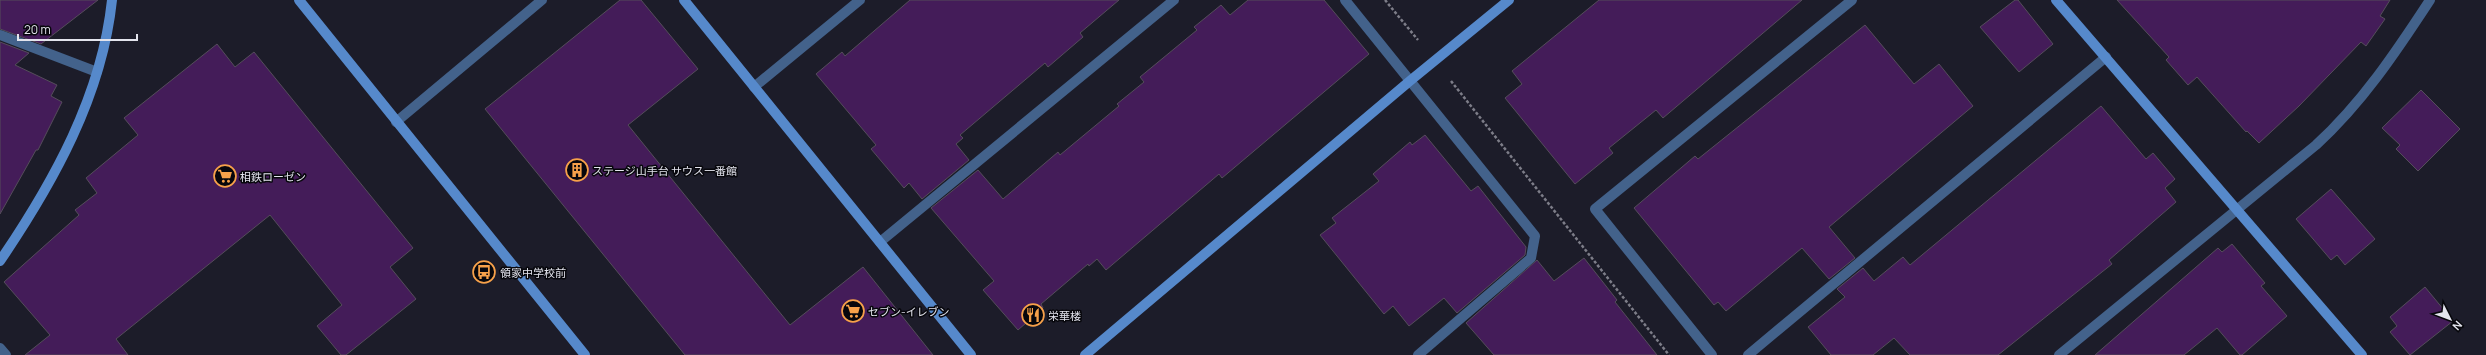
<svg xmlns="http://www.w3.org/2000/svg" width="2486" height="355" font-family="Manrope,'Noto Sans JP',sans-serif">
<rect width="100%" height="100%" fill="#1c1c29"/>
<!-- building -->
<g fill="#441c59" stroke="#554d5b">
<polygon points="0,0 98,0 41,44 0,29"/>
<polygon points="620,0 641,0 698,69 628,125 790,325 863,267 933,355 685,355 485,109"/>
<polygon points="910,0 1119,0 1080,33 1083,37 1048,67 1045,63 960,135 963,138 956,144 969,160 922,199 909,183 904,188 871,149 876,145 816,74 842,52 845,56"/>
<polygon points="1248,0 1324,0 1369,54 1222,178 1219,174 1106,270 1097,259 1089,266 1088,264 1041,304 1043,308 1018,330 983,290 994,281 931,208 978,170 1003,199 1058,152 1060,155 1119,106 1117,104 1144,82 1140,77 1197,30 1194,27 1221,5 1230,15"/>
<polygon points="1599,0 1802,0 1663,118 1656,110 1609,148 1613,153 1575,184 1505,98 1522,84 1512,71"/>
<polygon points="2015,0 2018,0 2053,44 2019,72 1980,27"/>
<polygon points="2117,0 2390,0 2380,16 2385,19 2366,46 2361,42 2299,106 2259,143 2247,131 2246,132 2197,77 2188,85 2166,60 2169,57"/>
<polygon points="1865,25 1914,84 1939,64 1973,106 1829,227 1855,258 1829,279 1802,248 1726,311 1718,302 1714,305 1634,208 1695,156 1698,159"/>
<polygon points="0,42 29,53 15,65 57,85 51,96 62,102 38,150 36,150 0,214"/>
<polygon points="217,44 235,67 254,52 413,248 390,267 416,299 346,355 341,355 317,326 342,305 270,215 116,339 128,355 25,355 50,335 4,282 79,215 75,210 97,193 86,178 138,135 124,118"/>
<polygon points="2421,90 2460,129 2418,171 2396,149 2400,145 2382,128"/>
<polygon points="2101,106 2146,159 2153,153 2175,179 2165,188 2176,202 2109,260 2112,264 1998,355 1910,355 1894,338 1873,355 1831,355 1808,327 1845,297 1837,289 1863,268 1874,281 1903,257 1910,265"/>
<polygon points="1425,135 1471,191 1478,186 1526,247 1525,255 1457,313 1444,298 1409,326 1393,306 1384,314 1320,235 1336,223 1332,218 1379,181 1373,174 1410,142 1412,145"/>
<polygon points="2331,189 2375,239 2345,265 2337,255 2331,260 2296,219"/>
<polygon points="2232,244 2265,283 2261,286 2287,316 2242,355 2240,355 2217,328 2184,355 2095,355 2218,248 2222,252"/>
<polygon points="1584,258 1617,300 1615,302 1657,355 1494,355 1466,323 1537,260 1554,281"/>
<polygon points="2425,287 2453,321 2410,355 2390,332 2397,326 2390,317"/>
</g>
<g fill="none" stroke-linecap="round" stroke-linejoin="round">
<!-- path -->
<g stroke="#7d7d88" stroke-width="2.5" stroke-dasharray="3 2" stroke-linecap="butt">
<polyline points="1385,0 1418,40"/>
<polyline points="1451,81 1669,355"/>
</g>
<!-- street -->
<g stroke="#43628b" stroke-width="10">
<polyline points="1345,0 1535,236 1531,258 1418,355"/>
<polyline points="0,35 97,72"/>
<polyline points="754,87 860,0"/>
<polyline points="396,122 542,0"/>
<polyline points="880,242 1174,0"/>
<polyline points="0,348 6,355"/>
<polyline points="1712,355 1595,209 1852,0"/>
<polyline points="1748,355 2106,57"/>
<path d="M2059,355L2316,145C2362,103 2396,52 2430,0"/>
</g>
<!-- secondary -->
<g stroke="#5689cb" stroke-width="10">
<polyline points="299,0 585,355"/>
<polyline points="684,0 971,355"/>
<polyline points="2056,0 2362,355"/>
<path d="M0,261C53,183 102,96 112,0"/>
<polyline points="1085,355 1411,80 1509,0"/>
</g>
</g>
<!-- icons -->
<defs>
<g id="building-ring" transform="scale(1.15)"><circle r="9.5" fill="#07070c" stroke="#f7a14a" stroke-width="1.5"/><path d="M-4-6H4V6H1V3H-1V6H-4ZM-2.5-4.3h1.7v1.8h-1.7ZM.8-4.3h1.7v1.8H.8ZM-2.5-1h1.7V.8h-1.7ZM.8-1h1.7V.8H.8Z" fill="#f7a14a"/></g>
<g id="supermarket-ring" transform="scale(1.15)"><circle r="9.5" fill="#07070c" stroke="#f7a14a" stroke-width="1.5"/><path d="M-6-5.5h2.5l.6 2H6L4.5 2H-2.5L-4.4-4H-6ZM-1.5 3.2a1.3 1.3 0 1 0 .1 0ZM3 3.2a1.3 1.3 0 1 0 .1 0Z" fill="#f7a14a"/></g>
<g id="bus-ring" transform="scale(1.15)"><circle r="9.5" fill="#07070c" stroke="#f7a14a" stroke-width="1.5"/><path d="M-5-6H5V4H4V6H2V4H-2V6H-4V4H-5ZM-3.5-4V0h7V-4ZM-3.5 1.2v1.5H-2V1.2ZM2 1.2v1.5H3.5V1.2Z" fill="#f7a14a"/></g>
<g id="restaurant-ring" transform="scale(1.15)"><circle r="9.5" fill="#07070c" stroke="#f7a14a" stroke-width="1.5"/><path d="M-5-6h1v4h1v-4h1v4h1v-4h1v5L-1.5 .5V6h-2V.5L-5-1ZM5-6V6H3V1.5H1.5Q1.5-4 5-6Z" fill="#f7a14a"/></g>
</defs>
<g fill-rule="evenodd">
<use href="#building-ring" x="577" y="170"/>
<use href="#supermarket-ring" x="225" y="176"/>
<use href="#bus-ring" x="484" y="272"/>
<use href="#supermarket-ring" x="853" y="311"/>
<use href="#restaurant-ring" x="1033" y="315"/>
</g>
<g text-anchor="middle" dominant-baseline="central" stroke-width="3" stroke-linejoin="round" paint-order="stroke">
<!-- poi labels -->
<g font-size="11" fill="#e3e4ed" stroke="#07070c" text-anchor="start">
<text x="592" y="170">ステージ山手台 サウス一番館</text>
<text x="240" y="176">相鉄ローゼン</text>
<text x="500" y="272">領家中学校前</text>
<text x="868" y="311">セブン-イレブン</text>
<text x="1048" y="315">栄華楼</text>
</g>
</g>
<!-- north arrow -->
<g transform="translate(2450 319) rotate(132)" stroke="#07070c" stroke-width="3" paint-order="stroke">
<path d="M0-3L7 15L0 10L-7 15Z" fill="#e3e4ed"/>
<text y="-6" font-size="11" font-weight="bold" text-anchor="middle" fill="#e3e4ed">N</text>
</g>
<!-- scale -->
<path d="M18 34v6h119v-6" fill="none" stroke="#e3e4ed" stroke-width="2"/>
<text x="24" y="34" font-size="12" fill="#e3e4ed" stroke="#07070c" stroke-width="3" paint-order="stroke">20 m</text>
</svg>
